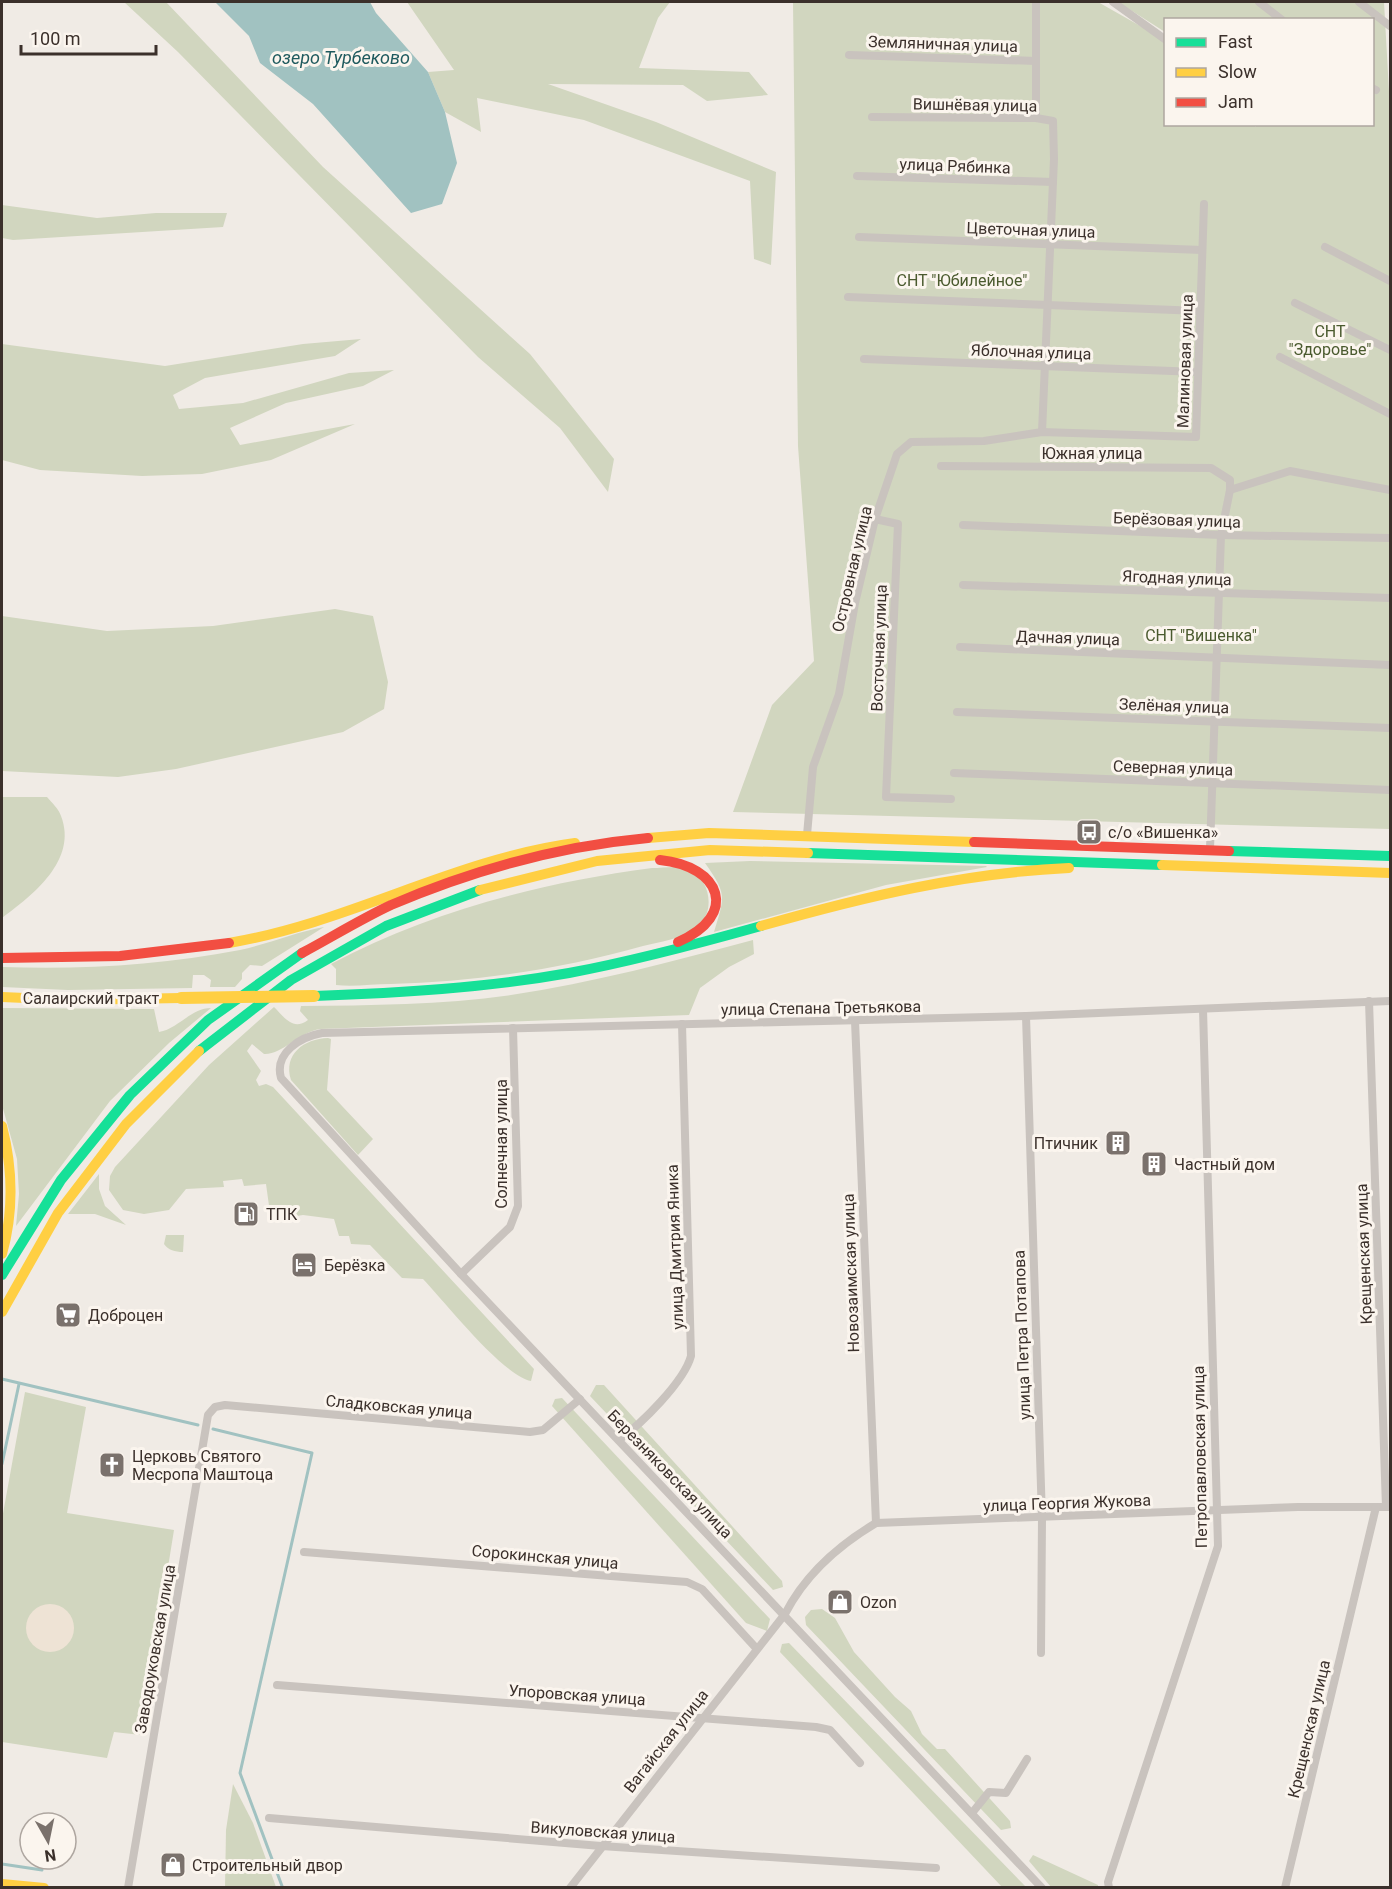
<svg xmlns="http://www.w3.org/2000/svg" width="1392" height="1889" font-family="Roboto,sans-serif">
<rect width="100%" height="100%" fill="#f0ebe5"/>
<!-- green -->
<g fill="#d1d6bf">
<polygon points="124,2 166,2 323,167 530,354 614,459 608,492 560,428 478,357 178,52"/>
<polygon points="407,2 670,2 658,18 639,68 749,72 768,95 707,101 683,85 548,84 656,122 776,172 771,265 754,259 750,181 584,120 477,98 481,132 445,112 428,72 454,70"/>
<polygon points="793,2 1098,2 1165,40 1166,124 1253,124 1256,127 1256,125 1372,124 1372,20 1166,20 1165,32 1118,2 1384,2 1390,109 1390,829 733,812 772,705 814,661 798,446"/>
<polygon points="2,205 97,218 156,213 227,213 223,227 13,240 2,238"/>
<polygon points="361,339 335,356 205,378 173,395 179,409 243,403 349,373 394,370 363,386 286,403 230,428 240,445 355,424 271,460 202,474 142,476 40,470 2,460 2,344 165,366 303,344"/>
<polygon points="335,609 373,616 388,682 384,709 343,732 176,769 118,777 2,771 2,616 107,631 213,626"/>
<path d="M2,797H47C52,803 59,809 61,816C78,860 33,895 2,918Z"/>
<path d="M750,861L986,866L987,867L886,885L714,932C725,896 727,894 705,863Z"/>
<path d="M652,868C663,868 678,865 688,869C712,879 716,915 695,929C680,939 660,942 643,946C561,969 476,982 391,984C373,984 354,987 336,985V969L331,964C431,911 540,883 652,868Z"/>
<path d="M324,927L262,966L250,965L242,973V979L235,987H210L211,980L204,975H193L192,988L68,990L2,987V967C82,970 161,965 240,950C268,944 296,932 324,927Z"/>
<path d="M753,940L754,954L729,967L700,988L689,1015L320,1029C299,1032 282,1055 264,1054L252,1044L247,1051L261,1071L256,1080L259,1086L266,1084L273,1087L534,1369L531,1381C503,1376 445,1302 423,1279L402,1278L370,1245L351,1244L349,1236H339L334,1219L303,1215L271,1220L266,1184L244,1186L242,1179L223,1181L224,1187L186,1189L169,1210L144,1214L123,1210L109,1190L110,1176L115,1167L209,1065L274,1007C285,1018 293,1031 308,1020L300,1011L301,1006C371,1005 442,1005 511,995C593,983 673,961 753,940Z"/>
<path d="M2,1008L154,1009L159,1032C178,1029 191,1008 211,1008L169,1043L110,1101L16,1226L19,1194L17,1159L2,1105Z"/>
<path d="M328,1038L331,1039L327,1090L373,1139L358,1155L291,1080C283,1054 304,1039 328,1038Z"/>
<polygon points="99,1174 99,1189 105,1206 126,1225 95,1214 68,1214"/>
<path d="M166,1235H184L183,1252C175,1252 168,1250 164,1244Z"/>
<polygon points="596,1385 604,1385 782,1581 783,1587 773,1590 607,1414 590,1396"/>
<polygon points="25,1392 86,1407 67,1513 174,1530 141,1735 114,1732 107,1758 2,1742 2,1519"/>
<polygon points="562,1398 770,1619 767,1631 746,1623 552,1406 555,1399"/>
<polygon points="822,1609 835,1618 854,1652 895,1697 911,1711 922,1734 937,1749 945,1749 1010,1821 1011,1828 1001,1830 806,1625 805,1617 811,1610"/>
<polygon points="789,1643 1026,1887 1002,1887 780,1652 782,1644"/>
<polygon points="233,1784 253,1823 276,1887 225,1887 226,1830"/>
<polygon points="1033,1855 1098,1885 1098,1887 1051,1887 1029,1861"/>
</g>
<!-- plaza -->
<circle fill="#eee3d5" cx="50" cy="1628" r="24"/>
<!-- water -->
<polygon fill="#a1c2c1" points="215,2 370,2 376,13 428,72 445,112 457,163 442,204 411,213 313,104 260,63 249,36"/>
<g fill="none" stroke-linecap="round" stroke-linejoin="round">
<!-- stream -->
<g stroke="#a1c2c1" stroke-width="3">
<polyline points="2,1379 198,1425"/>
<polyline points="213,1429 312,1453 240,1773 282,1886"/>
<polyline points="2,1464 19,1384"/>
<polyline points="2,1864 42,1870"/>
</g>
<!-- street -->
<g stroke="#c9c3be" stroke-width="8">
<polyline points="1113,2 1166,40"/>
<polyline points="1259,2 1282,20"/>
<polyline points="1359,2 1390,26"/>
<polyline points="849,55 1036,61"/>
<polyline points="1372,88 1376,90"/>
<polyline points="872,117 1036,118 1053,121 1054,159 1042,432"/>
<polyline points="1036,118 1036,2"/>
<polyline points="857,176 1053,182"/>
<polyline points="859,237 1202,250"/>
<polyline points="1325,247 1390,281"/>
<polyline points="848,297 1200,311"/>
<polyline points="1295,303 1390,350"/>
<polyline points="1280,357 1390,414"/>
<polyline points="864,359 1198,372"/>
<polyline points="941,466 1211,468 1230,480 1230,490 1221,535 1210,849"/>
<polyline points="1230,490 1290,471 1390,490"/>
<polyline points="875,519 898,524 886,797 951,799"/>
<polyline points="963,525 1221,535 1390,538"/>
<polyline points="963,585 1390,598"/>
<polyline points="960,647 1390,665"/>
<polyline points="957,712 1390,728"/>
<polyline points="954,773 1390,790"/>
<polyline points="807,835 813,767 839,694 855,603 875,519 897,454 911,442 984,441 1042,432 1196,437 1204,204"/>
<polyline points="1369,1001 1386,1507"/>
<polyline points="1026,1016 1042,1518 1041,1653"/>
<polyline points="855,1021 876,1523"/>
<polyline points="461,1274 510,1227 518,1206 513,1028"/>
<path d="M619,1440C641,1424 684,1382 691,1356L682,1024"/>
<polyline points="304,1552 687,1582 702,1589 756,1648"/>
<polyline points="277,1685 816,1727 830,1730 860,1763"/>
<polyline points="972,1813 989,1792 1006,1793 1027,1759"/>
<polyline points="269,1818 601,1846 936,1868"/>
<polyline points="128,1888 208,1415 215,1407 225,1405 530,1432 543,1430 580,1399"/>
<path d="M570,1888L785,1614C805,1575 839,1545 876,1523L1298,1507H1390"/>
<path d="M1042,1888L461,1274L281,1078C274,1053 300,1037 322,1033L1026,1016L1390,1001"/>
<polyline points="1109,1888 1108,1882 1218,1546 1203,1009"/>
<polyline points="1285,1888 1376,1507"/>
</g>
<!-- fast -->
<g stroke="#16e098" stroke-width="10">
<polyline points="1229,851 1390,856"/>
<polyline points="808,853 1162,865"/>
<path d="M314,996C399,993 485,988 569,973C634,961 697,944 761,926"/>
<polyline points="199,1051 291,980 386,926 480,890"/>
<polyline points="2,1275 61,1180 130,1095 208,1020 302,953"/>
</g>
<!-- slow -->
<g stroke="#ffcf43" stroke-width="10">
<polyline points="648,838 709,833 974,842"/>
<polyline points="1162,865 1390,873"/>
<polyline points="480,890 597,861 710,850 808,853"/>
<path d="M761,926C863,897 963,873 1069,868"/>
<path d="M229,943C349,923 455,859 575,843"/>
<polyline points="2,997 71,1000 181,998"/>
<path d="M2,1126C13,1169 14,1211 2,1254"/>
<polyline points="2,1312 58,1213 126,1124 199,1051"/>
<polyline points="2,1884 44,1888"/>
</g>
<!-- jam -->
<g stroke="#f24e42" stroke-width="10">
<polyline points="974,842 1229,851"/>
<path d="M660,860C721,866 740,915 678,942"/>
<path d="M302,953C332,937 361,919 391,905C473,870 560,846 648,838"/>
<polyline points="2,958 120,956 229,943"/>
</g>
<!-- slow-bridge -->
<polyline stroke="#ffcf43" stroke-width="12" points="181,998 314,996"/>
</g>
<!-- icons -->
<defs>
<g id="bus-square" transform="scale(1.35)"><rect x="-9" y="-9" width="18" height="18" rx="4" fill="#7a716c" stroke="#fbf5ee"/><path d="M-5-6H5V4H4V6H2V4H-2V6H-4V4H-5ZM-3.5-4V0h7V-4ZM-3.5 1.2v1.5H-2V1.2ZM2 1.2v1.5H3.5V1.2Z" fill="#fff"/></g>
<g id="building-square" transform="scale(1.35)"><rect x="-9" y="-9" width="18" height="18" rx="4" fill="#7a716c" stroke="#fbf5ee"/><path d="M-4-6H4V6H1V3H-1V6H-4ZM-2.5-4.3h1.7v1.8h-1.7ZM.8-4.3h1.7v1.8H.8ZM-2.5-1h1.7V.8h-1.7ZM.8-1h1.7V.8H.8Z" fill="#fff"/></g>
<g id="fuel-square" transform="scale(1.35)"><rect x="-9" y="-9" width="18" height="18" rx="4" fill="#7a716c" stroke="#fbf5ee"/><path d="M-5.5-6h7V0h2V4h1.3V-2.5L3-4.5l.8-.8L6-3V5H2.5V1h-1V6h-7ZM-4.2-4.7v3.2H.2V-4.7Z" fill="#fff"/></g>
<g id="hotel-square" transform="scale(1.35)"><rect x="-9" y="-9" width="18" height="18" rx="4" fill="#7a716c" stroke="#fbf5ee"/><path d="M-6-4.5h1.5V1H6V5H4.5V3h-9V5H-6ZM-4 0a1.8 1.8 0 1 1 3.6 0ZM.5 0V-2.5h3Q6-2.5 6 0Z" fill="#fff"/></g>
<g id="supermarket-square" transform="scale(1.35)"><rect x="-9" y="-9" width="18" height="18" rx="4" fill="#7a716c" stroke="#fbf5ee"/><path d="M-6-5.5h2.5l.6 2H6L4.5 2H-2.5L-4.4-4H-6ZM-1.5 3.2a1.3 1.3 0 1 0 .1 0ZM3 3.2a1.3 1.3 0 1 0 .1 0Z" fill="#fff"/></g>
<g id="church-square" transform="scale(1.35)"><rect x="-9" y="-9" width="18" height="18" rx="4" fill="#7a716c" stroke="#fbf5ee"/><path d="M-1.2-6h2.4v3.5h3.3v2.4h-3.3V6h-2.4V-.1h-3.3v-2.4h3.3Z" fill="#fff"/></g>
<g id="shop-square" transform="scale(1.35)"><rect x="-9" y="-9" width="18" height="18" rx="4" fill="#7a716c" stroke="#fbf5ee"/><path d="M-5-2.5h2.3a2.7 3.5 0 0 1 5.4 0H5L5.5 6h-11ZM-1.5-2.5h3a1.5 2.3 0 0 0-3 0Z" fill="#fff"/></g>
</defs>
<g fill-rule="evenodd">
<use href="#bus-square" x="1089" y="832"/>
<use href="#building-square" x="1118" y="1143"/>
<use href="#building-square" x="1154" y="1164"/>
<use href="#fuel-square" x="246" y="1214"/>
<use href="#hotel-square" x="304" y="1265"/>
<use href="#supermarket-square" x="68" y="1315"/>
<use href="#church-square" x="112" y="1465"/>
<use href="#shop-square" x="840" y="1602"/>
<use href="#shop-square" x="173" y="1865"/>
</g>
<g text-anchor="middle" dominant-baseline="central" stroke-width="6" stroke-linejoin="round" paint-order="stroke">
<!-- street labels -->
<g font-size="16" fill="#3b302b" stroke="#fbf5ee">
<text transform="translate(943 44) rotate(2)">Земляничная улица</text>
<text transform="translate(975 105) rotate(1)">Вишнёвая улица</text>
<text transform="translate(955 166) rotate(2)">улица Рябинка</text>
<text transform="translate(1031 230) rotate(2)">Цветочная улица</text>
<text transform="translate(1031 352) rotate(2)">Яблочная улица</text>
<text transform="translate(1185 361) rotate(-88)">Малиновая улица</text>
<text x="1092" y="453">Южная улица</text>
<text transform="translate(1177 520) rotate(2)">Берёзовая улица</text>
<text transform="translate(852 569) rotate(-77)">Островная улица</text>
<text transform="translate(1177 578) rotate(2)">Ягодная улица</text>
<text transform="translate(1068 638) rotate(2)">Дачная улица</text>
<text transform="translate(879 648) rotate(-88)">Восточная улица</text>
<text transform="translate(1174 706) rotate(2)">Зелёная улица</text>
<text transform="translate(1173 768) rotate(2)">Северная улица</text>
<text x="91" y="998">Салаирский тракт</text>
<text transform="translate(821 1008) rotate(-1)">улица Степана Третьякова</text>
<text transform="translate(501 1144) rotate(-90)">Солнечная улица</text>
<text transform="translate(675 1247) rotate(-92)">улица Дмитрия Яника</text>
<text transform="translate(1364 1254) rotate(-92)">Крещенская улица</text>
<text transform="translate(851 1273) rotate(-92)">Новозаимская улица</text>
<text transform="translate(1022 1335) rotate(-92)">улица Петра Потапова</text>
<text transform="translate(399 1407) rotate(5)">Сладковская улица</text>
<text transform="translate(1200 1457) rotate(-91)">Петропавловская улица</text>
<text transform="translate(670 1474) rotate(46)">Березняковская улица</text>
<text transform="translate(1067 1503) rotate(-2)">улица Георгия Жукова</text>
<text transform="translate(545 1557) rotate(5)">Сорокинская улица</text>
<text transform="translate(155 1649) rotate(-80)">Заводоуковская улица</text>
<text transform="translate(577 1695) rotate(4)">Упоровская улица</text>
<text transform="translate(1309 1729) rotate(-77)">Крещенская улица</text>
<text transform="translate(666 1741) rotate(-52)">Вагайская улица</text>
<text transform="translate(603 1832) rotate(4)">Викуловская улица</text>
</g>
<!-- park labels -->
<g font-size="16" fill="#4a5a2e" stroke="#fbf5ee">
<text x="962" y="280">СНТ "Юбилейное"</text>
<text x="1330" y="331">СНТ<tspan x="1330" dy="18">"Здоровье"</tspan></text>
<text x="1201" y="635">СНТ "Вишенка"</text>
</g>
<!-- poi labels -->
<g font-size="16" fill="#3b302b" stroke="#fbf5ee" text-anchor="start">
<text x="1108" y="832">с/о «Вишенка»</text>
<text x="1098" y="1143" text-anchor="end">Птичник</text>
<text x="1174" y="1164">Частный дом</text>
<text x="266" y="1214">ТПК</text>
<text x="324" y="1265">Берёзка</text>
<text x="88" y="1315">Доброцен</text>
<text x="132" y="1456">Церковь Святого<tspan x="132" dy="18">Месропа Маштоца</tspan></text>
<text x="860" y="1602">Ozon</text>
<text x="192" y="1865">Строительный двор</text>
</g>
<!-- water labels -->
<g font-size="18" font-style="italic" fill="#1f5a5e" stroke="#fbf5ee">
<text x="341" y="57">озеро Турбеково</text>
</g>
</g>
<!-- border -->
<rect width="1392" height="1889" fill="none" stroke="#3b302b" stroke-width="6"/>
<!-- legend -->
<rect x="1164" y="18" width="210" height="108" fill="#fbf5ee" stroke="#aea6a0" stroke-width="1.5"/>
<rect x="1176" y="38" width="30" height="9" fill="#16e098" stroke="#aea6a0" stroke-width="1.5"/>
<text x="1218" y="48" font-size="18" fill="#3b302b">Fast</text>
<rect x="1176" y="68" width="30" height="9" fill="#ffcf43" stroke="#aea6a0" stroke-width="1.5"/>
<text x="1218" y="78" font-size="18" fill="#3b302b">Slow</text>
<rect x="1176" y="98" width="30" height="9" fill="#f24e42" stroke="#aea6a0" stroke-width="1.5"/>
<text x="1218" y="108" font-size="18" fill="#3b302b">Jam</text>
<!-- north arrow -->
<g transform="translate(48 1841) rotate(171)"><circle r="28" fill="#fbf5ee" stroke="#aea6a0" stroke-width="1.5"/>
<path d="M0-4.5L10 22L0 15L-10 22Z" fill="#7a716c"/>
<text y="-9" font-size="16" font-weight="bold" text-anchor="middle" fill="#3b302b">N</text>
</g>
<!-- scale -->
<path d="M21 45v9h135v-9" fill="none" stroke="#3b302b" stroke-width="3"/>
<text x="30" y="45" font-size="18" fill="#3b302b" stroke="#fbf5ee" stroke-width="4.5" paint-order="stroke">100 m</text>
</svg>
